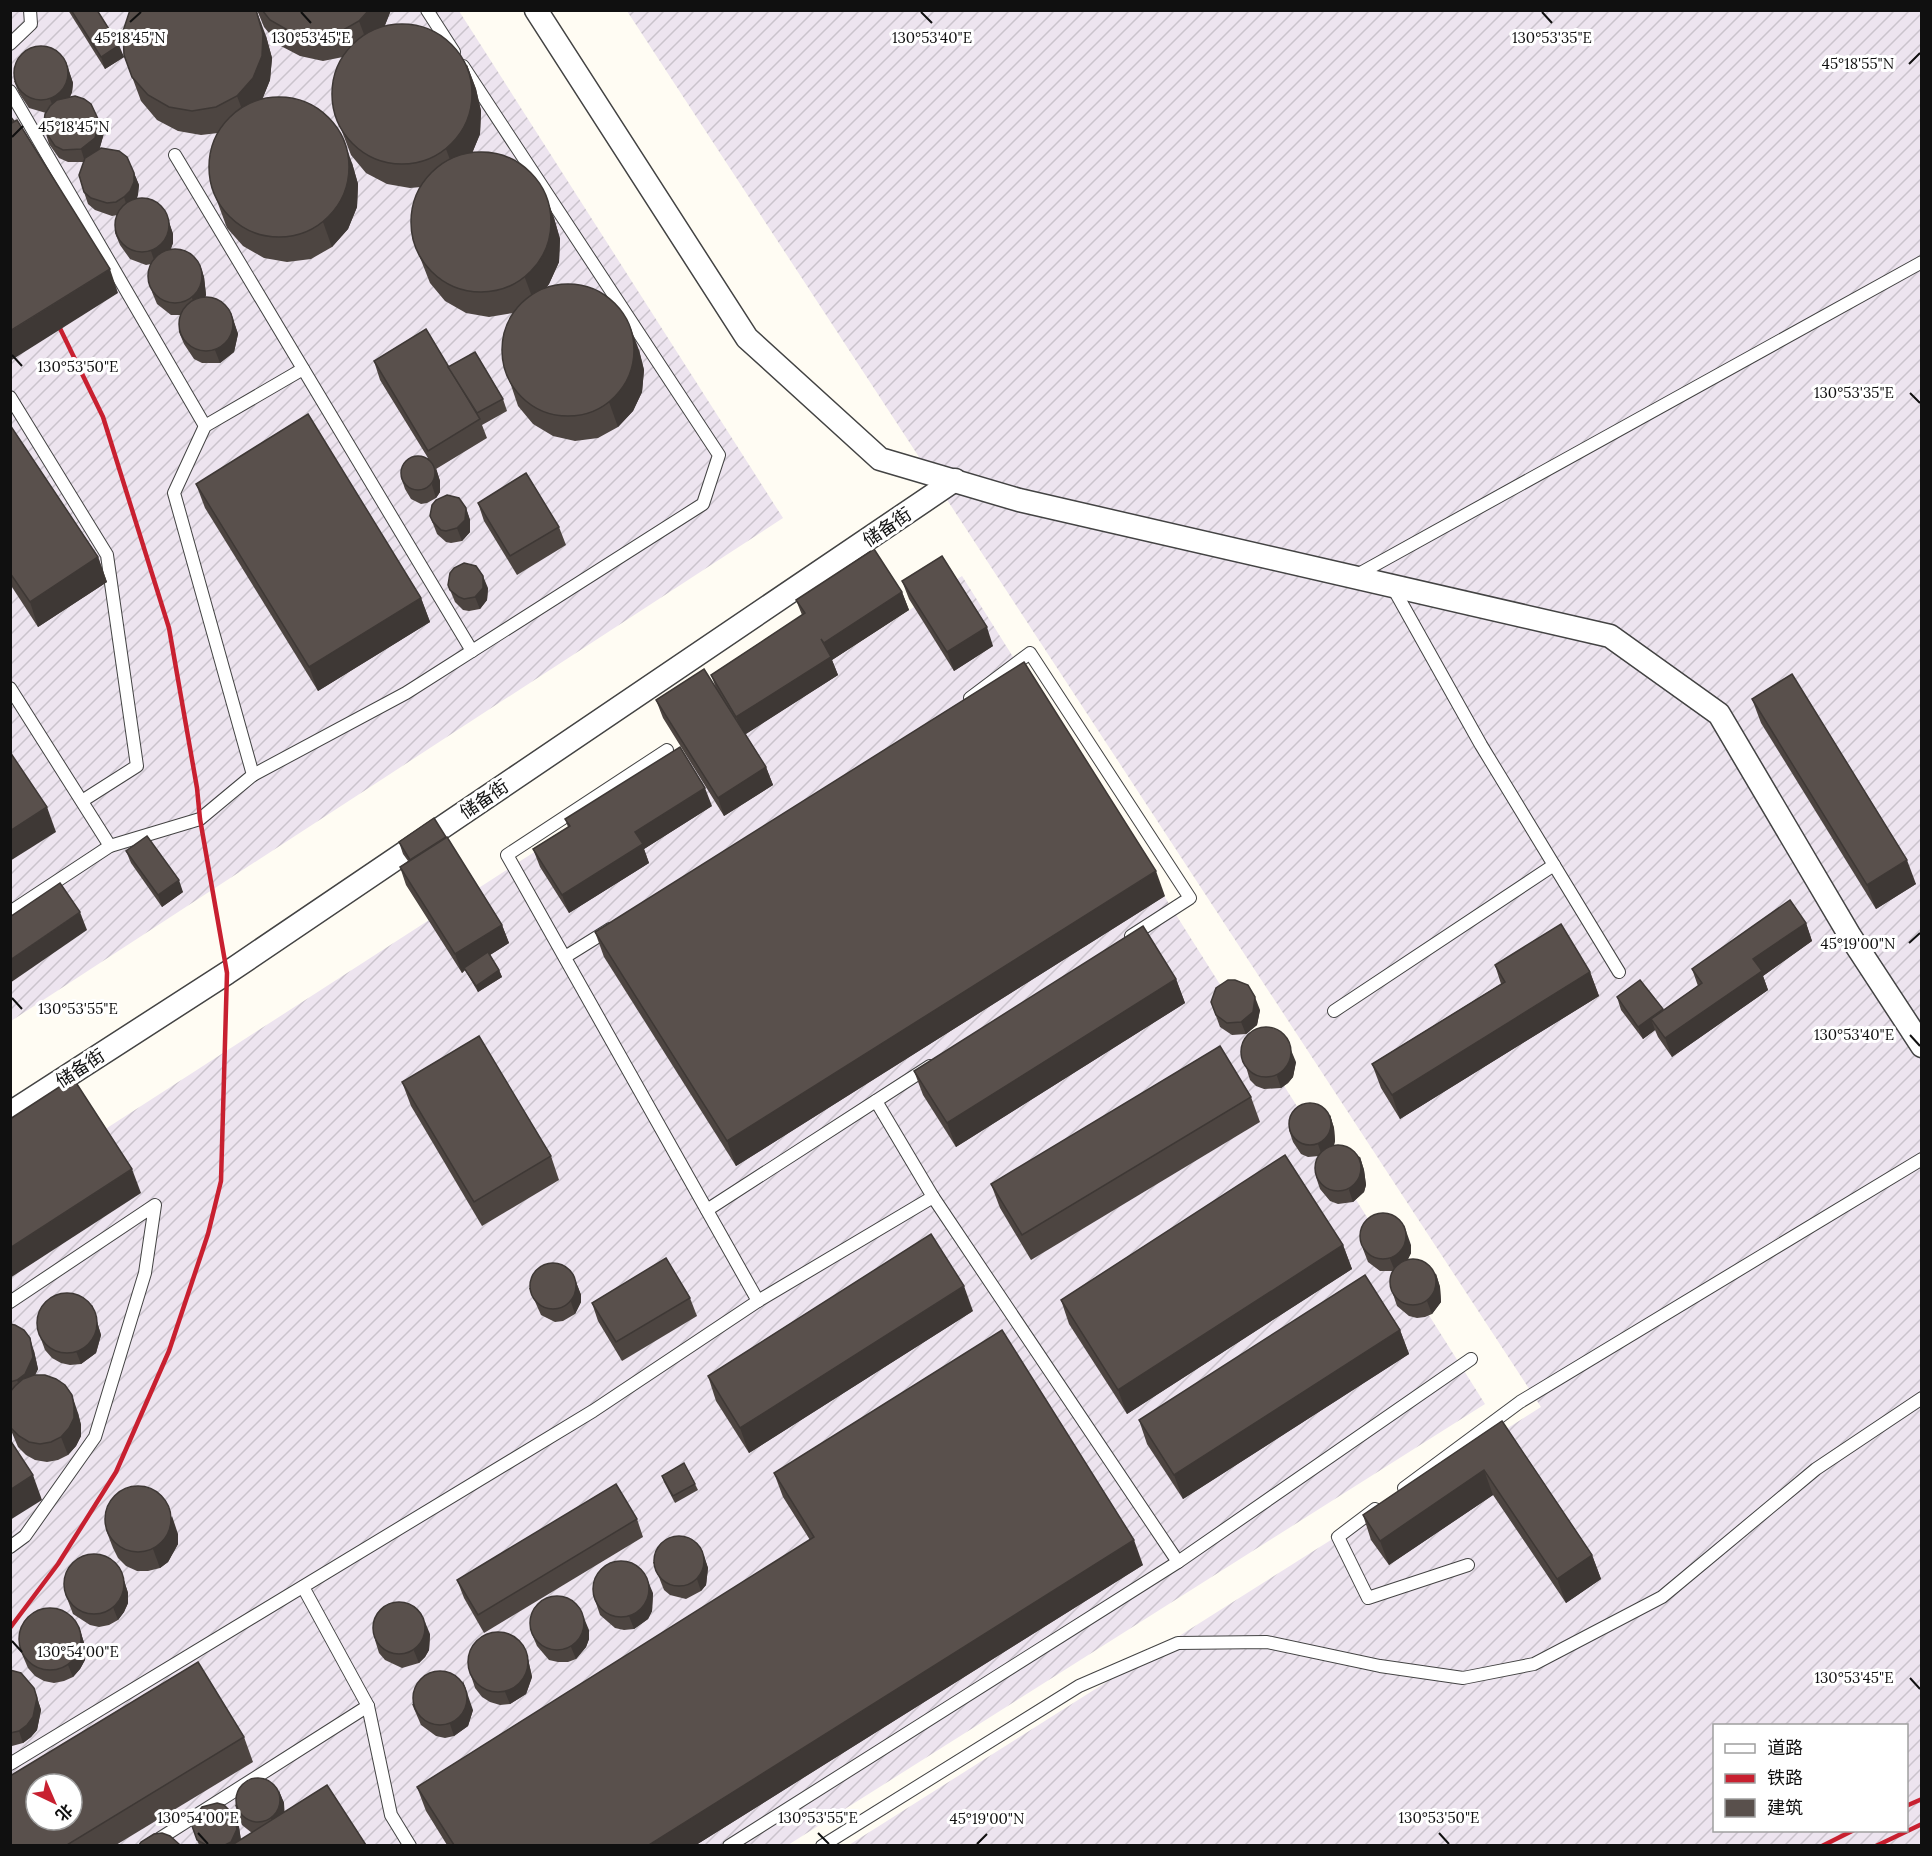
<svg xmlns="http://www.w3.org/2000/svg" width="1932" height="1856" font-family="Lora,'Noto Sans SC',serif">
<defs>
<pattern id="industrial-furrows" width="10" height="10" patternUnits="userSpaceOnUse" patternTransform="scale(1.5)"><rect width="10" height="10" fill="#ede4ef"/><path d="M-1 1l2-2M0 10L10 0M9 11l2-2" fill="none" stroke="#cac3cc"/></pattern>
</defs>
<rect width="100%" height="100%" fill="#fffcf3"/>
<!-- industrial -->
<g fill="url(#industrial-furrows)" fill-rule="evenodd">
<polygon points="11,11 459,11 783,518 11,1021"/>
<path d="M627,11H1921V1845H849L1541,1407ZM1714,1726H1906V1830H1714Z"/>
<path d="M962,576L1485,1404L788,1845L11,1846V1190ZM36,1784H72V1820H36Z"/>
</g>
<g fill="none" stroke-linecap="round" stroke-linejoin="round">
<!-- service casing -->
<g stroke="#434343" stroke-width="14">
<g id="service">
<polyline points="427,10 454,52"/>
<polyline points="10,44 31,24 30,10"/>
<polyline points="10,91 205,426"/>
<polyline points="175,155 472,651"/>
<polyline points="10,397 107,555 137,766 82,801"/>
<polyline points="1355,576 1922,262"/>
<polyline points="1392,586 1481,745 1619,972"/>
<polyline points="10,688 110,846"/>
<polyline points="970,698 1030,653 1190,898 1131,936"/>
<polyline points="253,775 174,493 205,426 303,369"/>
<polyline points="10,912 110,846 200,819 253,775 406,693 703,504 719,455 463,66"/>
<polyline points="565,957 610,929"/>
<polyline points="1334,1011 1554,865"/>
<polyline points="876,1101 933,1197"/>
<polyline points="707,1210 930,1066"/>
<polyline points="758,1301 933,1197 1178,1562"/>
<polyline points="10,1302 155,1205 145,1273 95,1437 25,1536 10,1547"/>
<polyline points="1404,1488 1520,1402 1922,1159"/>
<polyline points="1375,1509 1338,1537 1368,1598 1468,1565"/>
<polyline points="303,1587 368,1706 391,1815 410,1846"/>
<polyline points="10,1764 593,1411 758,1301 507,855 667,750"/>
<polyline points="148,1846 368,1706"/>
<polyline points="729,1846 1178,1562 1471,1359"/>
<polyline points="822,1846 1079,1686 1178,1643 1267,1642 1380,1666 1463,1678 1534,1664 1662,1597 1816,1469 1922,1398"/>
</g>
</g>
<!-- minor casing -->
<g stroke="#434343" stroke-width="25">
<g id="minor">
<polyline points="536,10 747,338 880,459 1019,500 1610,636 1719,714 1850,936 1922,1046"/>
<polyline points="10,1113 227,973 955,480"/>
</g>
</g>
<!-- service -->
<use href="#service" stroke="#fff" stroke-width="12"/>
<!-- minor -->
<use href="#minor" stroke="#fff" stroke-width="22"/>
<!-- rail -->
<g stroke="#c82030" stroke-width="4.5">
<polyline points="10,1628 58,1564 116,1472 169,1351 208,1234 221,1181 227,973 200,819 197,788 169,628 103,417 53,314"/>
<polyline points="1906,1806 1922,1799"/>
<polyline points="1822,1846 1854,1830"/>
<polyline points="1876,1846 1922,1824"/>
</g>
</g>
<!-- wall -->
<g fill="#4d4541">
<polygon points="68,10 97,10 124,57 105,69"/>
<polygon points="257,10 391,10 384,27 467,65 476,89 481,111 480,134 472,153 545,194 554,218 560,239 559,262 549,284 547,287 639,350 644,370 642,392 633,411 618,427 598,438 575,441 553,436 533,424 518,406 510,382 513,313 489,317 466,313 445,301 430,283 412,237 421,187 410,188 387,184 366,173 351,155 333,108 343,57 323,61 300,56 279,45 264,27"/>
<polygon points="266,36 272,58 270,80 262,100 352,163 358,184 357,207 348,229 332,247 311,259 287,262 264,258 243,246 227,228 210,182 218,133 201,135 178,131 157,120 141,101 124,55"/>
<polygon points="66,62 73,83 72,92 70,97 99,121 104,133 99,150 134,173 139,185 137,198 169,222 173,234 173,243 171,249 200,265 204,277 206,295 205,298 231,313 238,334 234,352 220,363 202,363 194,359 184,344 179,332 180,315 171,315 157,304 152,292 151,264 146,265 130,259 120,245 115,233 117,215 112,216 95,210 88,204 84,192 84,162 68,162 59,158 49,144 45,131 46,113 29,108 19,93 14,81"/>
<polygon points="374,361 448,367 503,399 507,411 482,425 487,438 436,469 440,481 440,492 436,498 427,503 421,504 411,499 405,489 401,477 428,458 380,380"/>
<polygon points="10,425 98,557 107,582 38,627 10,584"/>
<polygon points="196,484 421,598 430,622 318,691 205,508"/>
<polygon points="478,503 559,527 566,545 517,575 484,521"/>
<polygon points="466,508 470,520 470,532 462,541 451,543 446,542 437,534 430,516"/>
<polygon points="902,581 993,646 954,671 909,599"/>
<polygon points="448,585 488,588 487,600 480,609 469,611 463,610 455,602"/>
<polygon points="902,592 909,610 832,660 838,675 745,734 766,767 773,785 724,816 663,718 656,700 716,688 711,675 802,615 796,600"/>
<polygon points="1752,699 1916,884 1876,909 1761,723"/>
<polygon points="712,806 644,849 649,863 569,913 540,867 533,849 568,827 565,819"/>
<polygon points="446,837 502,925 509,943 490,955 499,970 502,977 478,992 465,970 462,973 406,885 400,867 408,861 403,854 399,842"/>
<polygon points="126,851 183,892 162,907 131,863"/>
<polygon points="1165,896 736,1166 604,957 595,932"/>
<polygon points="1806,923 1812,941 1763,976 1768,990 1672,1057 1658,1037 1655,1030 1643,1039 1621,1010 1617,997 1663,1011 1698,986 1692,969"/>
<polygon points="1495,965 1590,972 1599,996 1400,1119 1381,1088 1372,1064 1501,984"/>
<polygon points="1176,979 1185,1003 956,1147 923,1095 914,1071"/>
<polygon points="1211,1002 1260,1010 1257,1025 1246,1034 1232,1035 1220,1027"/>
<polygon points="1296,1062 1293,1077 1288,1083 1281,1088 1264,1089 1256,1086 1250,1080 1246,1067"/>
<polygon points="402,1082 551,1156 559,1180 482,1226 411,1106"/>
<polygon points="1251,1097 1260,1122 1031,1260 1000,1208 991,1184"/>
<polygon points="1330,1115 1334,1128 1335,1141 1334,1145 1360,1157 1364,1170 1366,1185 1364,1192 1353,1202 1338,1204 1330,1201 1320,1189 1316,1177 1319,1156 1308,1157 1301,1154 1293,1142 1289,1130"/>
<polygon points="1343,1245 1352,1269 1127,1414 1069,1324 1061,1300"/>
<polygon points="1411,1245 1411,1253 1408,1259 1436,1274 1440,1287 1441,1302 1432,1314 1425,1317 1417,1318 1409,1316 1397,1306 1393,1294 1393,1271 1380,1271 1368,1262 1363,1249"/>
<polygon points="576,1282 581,1295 581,1302 575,1314 563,1321 555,1322 541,1315 529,1288"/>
<polygon points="690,1298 697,1316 622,1361 598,1321 592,1303"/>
<polygon points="92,1305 101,1335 96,1353 81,1364 70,1365 61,1363 52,1358 45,1350 37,1328"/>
<polygon points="973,1311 749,1453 716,1401 708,1376"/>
<polygon points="10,1324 34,1351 38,1369 35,1375 78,1413 81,1425 81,1436 76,1446 68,1455 58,1460 47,1462 35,1460 26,1455 18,1447 10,1428"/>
<polygon points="1400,1330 1409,1354 1183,1499 1147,1444 1139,1420"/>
<polygon points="1502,1421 1592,1555 1601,1579 1566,1603 1493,1495 1389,1565 1371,1540 1363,1515"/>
<polygon points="774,1473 1143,1565 696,1845 447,1845 426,1811 417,1787 810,1540 783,1497"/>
<polygon points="662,1476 695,1484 698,1490 675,1503 664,1482"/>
<polygon points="637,1519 643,1537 484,1633 464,1598 457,1580"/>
<polygon points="106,1530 178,1534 178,1544 168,1562 160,1568 148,1571 137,1571 126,1566 118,1558 113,1548"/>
<polygon points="704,1556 708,1568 706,1585 701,1591 686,1599 670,1595 664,1590 653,1562"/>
<polygon points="121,1571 128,1593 128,1603 124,1612 118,1620 109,1625 99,1627 90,1625 73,1614 65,1593"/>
<polygon points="653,1593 652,1611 648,1619 634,1629 624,1630 615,1628 600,1615 593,1594"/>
<polygon points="79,1627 86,1649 85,1660 80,1669 73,1677 64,1681 54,1683 44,1681 35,1676 28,1668 19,1647"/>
<polygon points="589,1630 589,1639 586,1647 576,1659 568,1662 558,1662 549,1660 537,1646 532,1634"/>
<polygon points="430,1634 429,1650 425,1657 419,1663 402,1668 385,1660 379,1653 375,1640"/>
<polygon points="523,1646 528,1659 532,1677 526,1694 510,1704 500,1705 490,1702 482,1697 475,1688 468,1666"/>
<polygon points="10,1670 34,1688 41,1710 37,1730 31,1737 23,1743 12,1746 10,1746"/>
<polygon points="412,1704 473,1710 468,1726 454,1736 445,1738 436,1736 421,1725"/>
<polygon points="244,1737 253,1762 116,1845 10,1845"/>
<polygon points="279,1791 284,1803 284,1812 366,1845 199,1845 192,1826 234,1815 239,1827 241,1840 252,1833 242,1825 235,1805"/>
</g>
<!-- shaded-wall -->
<g fill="#3e3835">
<polygon points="369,10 391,10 384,28 368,45 359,21"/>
<polygon points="257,12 266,36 272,58 270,80 261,102 246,120 237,96"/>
<polygon points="119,45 124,57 105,69 101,57"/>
<polygon points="66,62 73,83 72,92 68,101 55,112 50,99"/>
<polygon points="467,65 476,89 481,111 480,134 471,156 455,173 446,149"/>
<polygon points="99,121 104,133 99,151 85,162 81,149"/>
<polygon points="343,138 352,163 358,184 357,207 348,229 332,247 323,222"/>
<polygon points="134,173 139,185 138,195 135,203 128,210 124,197"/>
<polygon points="545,194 554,218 560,239 559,262 549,284 534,302 525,278"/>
<polygon points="169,222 173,234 173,243 169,252 155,263 151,251"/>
<polygon points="200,265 204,277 206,295 202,304 196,310 192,298"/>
<polygon points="110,269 118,293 10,361 10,331"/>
<polygon points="231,313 238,334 234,352 220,363 215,350"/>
<polygon points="630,326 639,350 644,370 642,392 633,411 618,427 609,402"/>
<polygon points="436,468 440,481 440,492 436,498 432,485"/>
<polygon points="466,508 470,520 470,532 462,541 457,528"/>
<polygon points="98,557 107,582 38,627 30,602"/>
<polygon points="483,576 488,588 487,600 480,609 475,597"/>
<polygon points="902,592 909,610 832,660 838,675 743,736 736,717 830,658 824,643"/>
<polygon points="421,598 430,622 318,691 309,667"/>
<polygon points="987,627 993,646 954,671 947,652"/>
<polygon points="766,767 773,785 724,816 718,798"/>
<polygon points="705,788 712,806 644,849 649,863 569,913 562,895 635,832"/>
<polygon points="47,807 56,832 10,861 10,831"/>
<polygon points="1907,860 1916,884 1876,909 1867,885"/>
<polygon points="1156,871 1165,896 736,1166 727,1141"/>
<polygon points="179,880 183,892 162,907 158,895"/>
<polygon points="80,912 87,930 10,983 10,960"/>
<polygon points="1806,923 1812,941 1763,976 1768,990 1672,1057 1665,1038 1753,959"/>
<polygon points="502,925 509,943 466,970 464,968 465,970 462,973 455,954"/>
<polygon points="499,970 502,977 478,992 476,986"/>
<polygon points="1590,972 1599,996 1400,1119 1392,1095"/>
<polygon points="1176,979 1185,1003 956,1147 947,1123"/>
<polygon points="1255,997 1260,1010 1257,1025 1246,1034 1241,1022"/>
<polygon points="1663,1009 1667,1022 1651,1019 1655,1030 1643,1039 1638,1027"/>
<polygon points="1291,1050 1296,1062 1293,1077 1288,1083 1281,1088 1277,1076"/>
<polygon points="1330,1115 1334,1128 1335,1141 1333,1148 1322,1156 1318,1144"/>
<polygon points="1360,1157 1364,1170 1366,1185 1364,1192 1353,1202 1349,1190"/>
<polygon points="132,1169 141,1193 10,1278 10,1248"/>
<polygon points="1404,1225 1411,1245 1411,1253 1407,1261 1395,1271 1390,1259"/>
<polygon points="1343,1245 1352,1269 1127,1414 1118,1390"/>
<polygon points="1436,1274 1440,1287 1441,1302 1432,1314 1427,1301"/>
<polygon points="576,1282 581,1295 581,1302 575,1314 571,1302"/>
<polygon points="964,1286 973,1311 749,1453 740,1428"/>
<polygon points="92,1305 101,1335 96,1353 81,1364 76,1351"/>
<polygon points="1400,1330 1409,1354 1183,1499 1174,1475"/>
<polygon points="30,1338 34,1351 38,1369 29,1387 22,1393 17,1380"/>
<polygon points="72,1395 78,1413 81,1425 81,1436 76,1446 68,1455 61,1437"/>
<polygon points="1484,1470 1493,1495 1389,1565 1380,1541"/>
<polygon points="33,1475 42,1500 10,1520 10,1490"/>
<polygon points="172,1516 178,1534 178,1544 168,1562 160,1568 153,1549"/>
<polygon points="1134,1540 1143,1565 696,1845 649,1845"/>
<polygon points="1592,1555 1601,1579 1566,1603 1557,1579"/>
<polygon points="704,1556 708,1568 706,1585 701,1591 697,1579"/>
<polygon points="121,1571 128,1593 128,1603 124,1612 118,1620 113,1607"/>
<polygon points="648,1581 653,1593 652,1611 648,1619 634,1629 629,1616"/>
<polygon points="584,1618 589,1630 589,1639 586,1647 576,1659 571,1647"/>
<polygon points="425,1622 430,1634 429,1650 425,1657 419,1663 414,1651"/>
<polygon points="79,1627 86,1649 85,1660 80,1669 73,1677 68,1665"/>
<polygon points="523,1646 528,1659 532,1677 526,1694 510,1704 505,1692"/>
<polygon points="463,1681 473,1710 468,1726 454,1736 450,1724"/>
<polygon points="34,1688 41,1710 37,1730 31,1737 23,1743 19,1731"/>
<polygon points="279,1791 284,1803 285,1819 276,1831 271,1819"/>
<polygon points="234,1815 239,1827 241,1841 239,1845 225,1845"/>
</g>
<!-- building -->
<g fill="#59504c" stroke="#3e3835" stroke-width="1.5" fill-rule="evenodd">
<polygon points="71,10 97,10 119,45 101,57"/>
<polygon points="130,10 256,10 263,34 262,56 253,78 237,96 216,107 192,111 169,107 148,95 132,77 124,55 123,31"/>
<polygon points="262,10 369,10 359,21 338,33 314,37 291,32 270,20"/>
<circle cx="402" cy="94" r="70"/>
<circle cx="41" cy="73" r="27"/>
<polygon points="75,96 84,99 91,104 99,121 95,138 81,149 63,150 55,146 45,131 44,122 45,114 50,106 57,100"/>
<circle cx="279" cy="167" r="70"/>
<polygon points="10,116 14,121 10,124"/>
<polygon points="17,120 110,269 10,331 10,124"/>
<polygon points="101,148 119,151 127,157 134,173 134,182 130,191 124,197 116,202 107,203 91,198 84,192 79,175 85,158"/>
<circle cx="481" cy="222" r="70"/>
<circle cx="142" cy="225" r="27"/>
<circle cx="175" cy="276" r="27"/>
<circle cx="568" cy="350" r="66"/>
<circle cx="206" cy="324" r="27"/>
<polygon points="426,329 480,419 428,451 374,361"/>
<polygon points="475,352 503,399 477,413 448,367"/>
<polygon points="308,414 421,598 309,667 196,484"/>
<polygon points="10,425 98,557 30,602 10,573"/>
<circle cx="418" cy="473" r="17"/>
<polygon points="526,473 559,527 510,556 478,503"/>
<polygon points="447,495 459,498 466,508 465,520 457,528 446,531 441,530 433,522 430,516 432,505 436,500"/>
<polygon points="874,549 902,592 824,643 821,639 831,657 736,717 711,675 805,613 796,600"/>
<polygon points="942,556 987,627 947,652 902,581"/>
<polygon points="464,563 476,566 483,576 483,588 475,597 464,599 459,597 450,590 448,585 450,573 454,568"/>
<polygon points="1024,662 1156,871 727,1141 595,932"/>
<polygon points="704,669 766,767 718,798 656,700"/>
<polygon points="1792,674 1907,860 1867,885 1752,699"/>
<polygon points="680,747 705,788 635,832 643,844 562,895 533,849 570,826 565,819"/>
<polygon points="10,752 47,807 10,831"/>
<polygon points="434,818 446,837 410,860 399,842"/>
<polygon points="147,836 179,880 158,895 126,851"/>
<polygon points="447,837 502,925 455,954 400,867"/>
<polygon points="60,883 80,912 10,960 10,917"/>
<polygon points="1790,900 1806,923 1753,959 1762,971 1665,1038 1651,1019 1702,983 1692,969"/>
<polygon points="1561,924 1590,972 1392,1095 1372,1064 1505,982 1495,965"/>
<polygon points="1143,926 1176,979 947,1123 914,1071"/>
<polygon points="488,952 499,970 476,986 464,968"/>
<polygon points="1228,980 1235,980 1248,985 1255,997 1253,1012 1241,1022 1227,1023 1216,1015 1211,1002 1216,988"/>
<polygon points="1640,980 1663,1009 1638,1027 1617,997"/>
<circle cx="1266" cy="1052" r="25"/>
<polygon points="479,1036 551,1156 474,1202 402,1082"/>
<polygon points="1220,1046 1251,1097 1022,1235 991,1184"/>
<polygon points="73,1078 132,1169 10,1248 10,1119"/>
<circle cx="1310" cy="1124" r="21"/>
<circle cx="1338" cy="1168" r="23"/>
<polygon points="1285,1155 1343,1245 1118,1390 1061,1300"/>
<circle cx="1383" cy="1236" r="23"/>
<polygon points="931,1234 964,1286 740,1428 708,1376"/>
<polygon points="666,1258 690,1298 616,1342 592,1303"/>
<circle cx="1413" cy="1282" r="23"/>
<circle cx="553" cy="1286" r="23"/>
<polygon points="1365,1275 1400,1330 1174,1475 1139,1420"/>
<circle cx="67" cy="1323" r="30"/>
<polygon points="10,1324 15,1325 24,1330 30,1338 33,1357 25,1374 17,1380 10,1382"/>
<polygon points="1002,1330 1134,1540 649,1845 454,1845 417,1787 814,1537 774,1473"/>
<polygon points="34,1375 45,1375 56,1379 65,1385 72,1395 74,1406 74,1418 69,1428 61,1437 51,1442 40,1444 29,1442 19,1436 10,1427 10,1392 15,1386 23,1379"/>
<polygon points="1502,1421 1592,1555 1557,1579 1484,1470 1380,1541 1363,1515"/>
<polygon points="10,1440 33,1475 10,1490"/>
<polygon points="684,1463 695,1484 673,1496 662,1476"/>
<polygon points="616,1484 637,1519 478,1615 457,1580"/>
<circle cx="138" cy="1519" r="33"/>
<circle cx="679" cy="1561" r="25"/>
<circle cx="94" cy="1584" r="30"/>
<circle cx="621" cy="1589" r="28"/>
<circle cx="557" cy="1623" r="27"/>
<circle cx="399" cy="1628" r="26"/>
<circle cx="50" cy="1639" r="31"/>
<circle cx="498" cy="1662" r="30"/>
<path d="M198,1662L244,1737L67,1845H10V1776ZM36,1784H72V1820H36Z"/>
<polygon points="10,1670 21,1673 34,1688 37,1698 33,1717 27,1725 19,1731 10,1733"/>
<circle cx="440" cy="1698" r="27"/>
<circle cx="258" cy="1800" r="22"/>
<polygon points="327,1785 366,1845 232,1845"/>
<polygon points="217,1803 224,1805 234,1815 237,1829 231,1842 225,1845 206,1845 197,1840 192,1826 193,1819 202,1807"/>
<polygon points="162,1833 170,1836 180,1845 139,1845 141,1842 154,1834"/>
</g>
<!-- ticks -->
<path fill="none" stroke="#101010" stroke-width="2" d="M301,12L311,23M921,12L932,23M1542,12L1552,23M130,22L141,12M1909,64L1920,53M12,137L23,126M12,355L22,366M1910,393L1920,403M1909,943L1920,933M12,998L22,1009M1910,1035L1920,1046M12,1641L22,1652M1910,1678L1920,1689M198,1833L208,1844M818,1833L829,1844M1439,1833L1449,1844M977,1844L987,1834"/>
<g text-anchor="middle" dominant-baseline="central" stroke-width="6" stroke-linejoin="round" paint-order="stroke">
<!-- street labels -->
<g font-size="18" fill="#101010" stroke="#fff">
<text transform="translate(887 527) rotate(-34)">储备街</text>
<text transform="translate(484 799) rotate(-34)">储备街</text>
<text transform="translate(80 1068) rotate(-33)">储备街</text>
</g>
</g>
<g font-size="15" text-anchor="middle" fill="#101010" stroke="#fff" stroke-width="6" stroke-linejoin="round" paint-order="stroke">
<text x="130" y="43">45°18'45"N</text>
<text x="311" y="43">130°53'45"E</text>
<text x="932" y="43">130°53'40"E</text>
<text x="1552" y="43">130°53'35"E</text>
<text x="1858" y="69">45°18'55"N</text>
<text x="74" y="132">45°18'45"N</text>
<text x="78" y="372">130°53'50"E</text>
<text x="1854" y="398">130°53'35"E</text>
<text x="1858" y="949">45°19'00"N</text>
<text x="78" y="1014">130°53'55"E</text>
<text x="1854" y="1040">130°53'40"E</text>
<text x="78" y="1657">130°54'00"E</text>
<text x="1854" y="1683">130°53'45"E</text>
<text x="198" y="1823">130°54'00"E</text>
<text x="818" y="1823">130°53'55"E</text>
<text x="1439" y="1823">130°53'50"E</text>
<text x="987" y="1824">45°19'00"N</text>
</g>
<!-- border -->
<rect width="1932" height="1856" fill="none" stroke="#101010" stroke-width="24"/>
<!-- legend -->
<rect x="1713" y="1724" width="195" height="108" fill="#ffffff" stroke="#9f9f9f" stroke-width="1.5"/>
<rect x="1725" y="1744" width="30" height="9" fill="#ffffff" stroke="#9f9f9f" stroke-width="1.5"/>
<text x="1767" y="1754" font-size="18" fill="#101010">道路</text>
<rect x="1725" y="1774" width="30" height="9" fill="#c82030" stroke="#9f9f9f" stroke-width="1.5"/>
<text x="1767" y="1784" font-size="18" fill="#101010">铁路</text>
<rect x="1725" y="1799" width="30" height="18" fill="#59504c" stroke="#9f9f9f" stroke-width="1.5"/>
<text x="1767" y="1814" font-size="18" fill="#101010">建筑</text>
<!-- north arrow -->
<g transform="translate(54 1802) rotate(136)"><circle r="28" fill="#ffffff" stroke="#9f9f9f" stroke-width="1.5"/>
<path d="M0-4.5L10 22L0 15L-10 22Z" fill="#c82030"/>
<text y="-9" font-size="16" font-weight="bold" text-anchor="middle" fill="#101010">北</text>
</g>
</svg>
